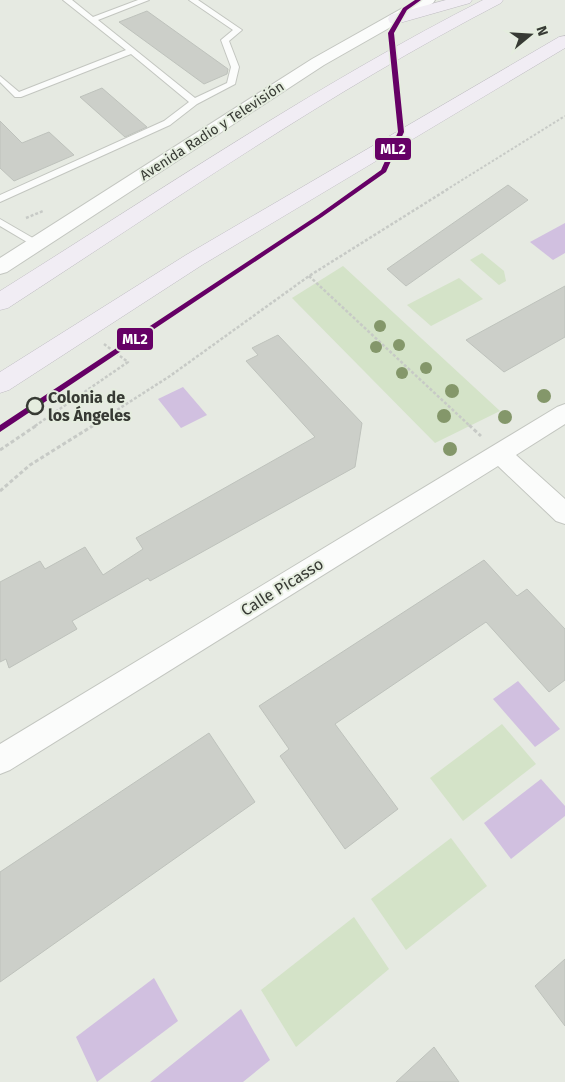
<svg xmlns="http://www.w3.org/2000/svg" width="565" height="1082" font-family="'Fira Sans',sans-serif">
<rect width="100%" height="100%" fill="#e6eae2"/>
<!-- green -->
<g fill="#d4e3c8">
<polygon points="482,253 504,271 506,281 499,285 470,260"/>
<polygon points="343,266 500,411 435,443 292,298"/>
<polygon points="459,278 483,299 431,326 407,305"/>
<polygon points="502,724 536,764 463,821 430,778"/>
<polygon points="451,838 487,886 406,950 371,899"/>
<polygon points="354,917 389,969 296,1047 261,990"/>
</g>
<!-- water -->
<g fill="#d1c0e0">
<polygon points="565,223 565,253 553,260 530,242"/>
<polygon points="183,387 207,415 181,428 158,399"/>
<polygon points="518,681 560,729 535,747 493,699"/>
<polygon points="541,779 565,806 565,816 511,859 484,823"/>
<polygon points="154,978 178,1021 97,1082 76,1037"/>
<polygon points="241,1009 270,1060 243,1082 150,1082"/>
</g>
<!-- building -->
<g fill="#cccfc9" stroke="#bec2bc">
<polygon points="147,11 228,69 227,74 204,84 119,22"/>
<polygon points="102,88 147,127 125,137 80,97"/>
<polygon points="0,121 22,143 49,132 74,155 14,181 0,168"/>
<polygon points="508,185 528,200 406,286 387,269"/>
<polygon points="565,286 565,337 504,372 466,340"/>
<polygon points="278,335 362,423 355,467 150,581 148,578 72,621 77,629 9,668 6,659 0,662 0,582 40,561 45,569 85,547 103,575 143,549 136,538 315,437 246,361 258,355 252,348"/>
<polygon points="484,560 517,596 527,589 565,629 565,680 549,692 486,622 335,724 398,809 345,849 280,756 289,749 259,706"/>
<polygon points="209,733 255,802 0,982 0,872"/>
<polygon points="565,959 565,1026 535,986"/>
<polygon points="434,1047 459,1082 396,1082"/>
</g>
<g fill="none" stroke-linecap="round" stroke-linejoin="round">
<!-- service casing -->
<g stroke="#c3c6c0" stroke-width="2">
<g id="service">
<polygon points="63,0 72,0 93,17 138,0 149,0 98,20 195,98 227,83 231,67 221,40 233,30 189,0 198,0 242,30 229,41 239,67 235,84 197,104 170,125 0,202 0,195 164,121 189,102 131,54 21,97 15,97 0,82 0,76 19,92 126,50"/>
<polygon points="0,219 38,241 38,245 32,245 0,226"/>
</g>
</g>
<!-- minor casing -->
<g stroke="#c3c6c0" stroke-width="2">
<g id="minor">
<polygon points="417,0 435,0 433,3 324,65 7,272 0,274 0,258 312,59"/>
<polygon points="565,404 565,424 516,455 565,499 565,524 556,521 498,466 10,770 0,774 0,744 557,407"/>
</g>
</g>
<!-- trunk casing -->
<g stroke="#bfbcc2" stroke-width="1">
<g id="trunk">
<polygon points="446,0 472,0 470,3 396,24 390,23 388,19 390,15"/>
<path d="M483,0H503L501,3C329,92 170,203 8,308L0,310V291C158,192 316,85 483,0Z"/>
<polygon points="565,36 565,48 202,265 9,390 0,393 0,372 186,255 559,37"/>
</g>
</g>
<!-- path-far2 -->
<polyline stroke="#c7cac6" stroke-width="2" stroke-dasharray="2.5 2" stroke-linecap="butt" points="446,190 565,116"/>
<!-- path-far1 -->
<g stroke="#c7cac6" stroke-width="2.5" stroke-dasharray="3 2" stroke-linecap="butt">
<polyline points="26,218 43,211"/>
<polyline points="309,276 470,426"/>
<polyline points="35,426 128,362 104,344"/>
<polyline points="92,426 170,376 309,276 448,189"/>
</g>
<!-- path -->
<g stroke="#c7cac6" stroke-width="3" stroke-dasharray="4 2.5" stroke-linecap="butt">
<polyline points="469,425 481,436"/>
<polyline points="0,450 37,425"/>
<polyline points="0,491 30,465 94,425"/>
</g>
<!-- service -->
<use href="#service" fill="#fbfcfb" fill-rule="evenodd"/>
<!-- minor -->
<use href="#minor" fill="#fbfcfb" fill-rule="evenodd"/>
<!-- trunk -->
<use href="#trunk" fill="#f1edf4" fill-rule="evenodd"/>
<!-- rail-1 casing -->
<g stroke="#e5eddf" stroke-width="3">
<polygon id="rail-1" points="415,0 421,0 407,10 394,33 404,132 386,172 322,217 0,432 0,425 318,215 381,170 398,132 388,33 403,8"/>
</g>
<!-- rail-1 -->
<use href="#rail-1" fill="#606" fill-rule="evenodd"/>
</g>
<!-- trees -->
<g fill="#84976a">
<circle cx="380" cy="326" r="6"/>
<circle cx="399" cy="345" r="6"/>
<circle cx="376" cy="347" r="6"/>
<circle cx="426" cy="368" r="6"/>
<circle cx="402" cy="373" r="6"/>
<circle cx="452" cy="391" r="7"/>
<circle cx="544" cy="396" r="7"/>
<circle cx="444" cy="416" r="7"/>
<circle cx="505" cy="417" r="7"/>
<circle cx="450" cy="449" r="7"/>
</g>
<!-- markers -->
<circle fill="#e5eddf" stroke="#373a34" stroke-width="2.5" cx="35" cy="406" r="8"/>
<g text-anchor="middle" dominant-baseline="central" stroke-width="4" stroke-linejoin="round" paint-order="stroke">
<!-- far-street labels -->
<g font-size="14" fill="#373a34" stroke="#e5eddf">
<text transform="translate(212 131) rotate(-33)">Avenida Radio y Televisión</text>
</g>
<!-- stop labels -->
<g font-size="16" font-weight="bold" fill="#373a34" stroke="#e5eddf" text-anchor="start">
<text x="48" y="397">Colonia de<tspan x="48" dy="18">los Ángeles</tspan></text>
</g>
<!-- street labels -->
<g font-size="16" fill="#373a34" stroke="#e5eddf">
<text transform="translate(282 587) rotate(-32)">Calle Picasso</text>
</g>
</g>
<g stroke="#e5eddf" stroke-width="2">
<rect x="374" y="137" width="38" height="24" rx="5" fill="#606"/>
<rect x="116" y="327" width="38" height="24" rx="5" fill="#606"/>
</g>
<g font-size="14" text-anchor="middle" font-weight="bold" fill="#fff">
<text x="393" y="154">ML2</text>
<text x="135" y="344">ML2</text>
</g>
<!-- north arrow -->
<g transform="translate(530 35) rotate(72)" stroke="#e5eddf" stroke-width="4" paint-order="stroke">
<path d="M0-4L9 19L0 12L-9 19Z" fill="#373a34"/>
<text y="-8" font-size="14" font-weight="bold" text-anchor="middle" fill="#373a34">N</text>
</g>
</svg>
